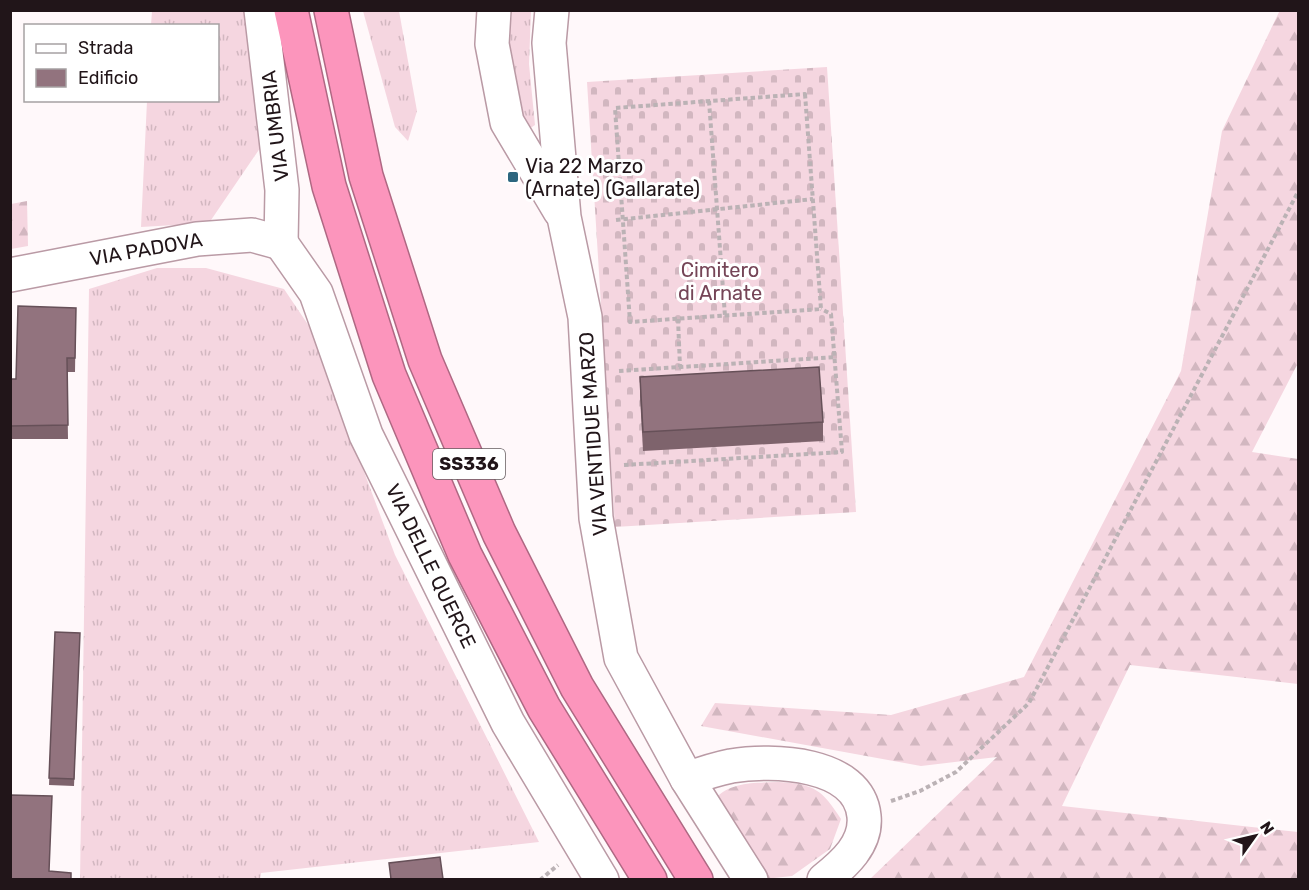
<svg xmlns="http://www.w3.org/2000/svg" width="1309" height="890" font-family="Rubik,sans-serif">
<defs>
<pattern id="grass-tufts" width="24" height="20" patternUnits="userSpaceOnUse" patternTransform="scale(1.5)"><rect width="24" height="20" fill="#f5d6e0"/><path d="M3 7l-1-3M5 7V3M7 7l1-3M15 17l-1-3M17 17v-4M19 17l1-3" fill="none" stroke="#d2b7c0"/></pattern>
<pattern id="forest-firs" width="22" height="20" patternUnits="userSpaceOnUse" patternTransform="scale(1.5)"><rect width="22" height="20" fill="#f5d6e0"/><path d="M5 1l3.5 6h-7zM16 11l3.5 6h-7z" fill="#d2b7c0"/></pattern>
<pattern id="cemetery-stones" width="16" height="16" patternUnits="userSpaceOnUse" patternTransform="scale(1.5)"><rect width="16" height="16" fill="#f5d6e0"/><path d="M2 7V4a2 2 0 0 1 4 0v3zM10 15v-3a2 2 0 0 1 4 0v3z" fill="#d2b7c0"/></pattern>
</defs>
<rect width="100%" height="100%" fill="#fff8fa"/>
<!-- grass -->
<g fill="url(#grass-tufts)">
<polygon points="152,11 255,11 269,135 209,223 141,227 147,101 218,100 218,26 151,25"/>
<polygon points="363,11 399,11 417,111 408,141 395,127"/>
<polygon points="512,11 531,11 529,64 535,125 529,129 523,126 509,40"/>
<polygon points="157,268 206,268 284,289 311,329 395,555 539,842 261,873 260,879 80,880 89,289"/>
</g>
<!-- forest -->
<g fill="url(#forest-firs)">
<polygon points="1280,10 1298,11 1298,363 1252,452 1298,459 1298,684 1130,665 1062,806 1298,832 1298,879 870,879 997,757 921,766 701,726 715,703 891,715 1024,677 1181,371 1222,131"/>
<polygon points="27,201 28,246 11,249 11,204"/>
<path d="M779,782C815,784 822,790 841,819L830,849L792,876L765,879L715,799C731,781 757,783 779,782Z"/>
</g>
<!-- cemetery -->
<polygon fill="url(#cemetery-stones)" points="827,67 856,512 615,527 587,82"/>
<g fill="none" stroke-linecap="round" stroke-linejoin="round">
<!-- street casing -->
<g stroke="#ba9aa5" stroke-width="36">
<g id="street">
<polyline points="261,10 282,190 281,243"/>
<polyline points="494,10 492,44 507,122 560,211"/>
<polyline points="552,10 549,43 564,217 585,317 596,518 621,658 687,779 751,880"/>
<polyline points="281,243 316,293 366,435 508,723 602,880"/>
<polyline points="10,275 197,239 252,235 281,243"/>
<path d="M687,779C701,774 716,769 731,766C772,759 859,762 864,816C867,844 844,864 824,880"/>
</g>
</g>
<!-- highway casing -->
<g stroke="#af6883" stroke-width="36">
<g id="highway">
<polyline points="291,10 329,186 389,375 465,555 544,708 650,880"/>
<polyline points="331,10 366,176 425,360 499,533 577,687 696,880"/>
</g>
</g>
<!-- path -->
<g stroke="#bbb2b5" stroke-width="4" stroke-dasharray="4.5 3" stroke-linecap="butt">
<polygon points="805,94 821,309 630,322 615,108"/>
<polyline points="709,101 725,316"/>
<polyline points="616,220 813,199"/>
<polyline points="678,319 680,367"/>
<polyline points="619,371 836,357"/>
<polyline points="624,465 842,452 831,314 821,309"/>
<polyline points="891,801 920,791 956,772 1029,703 1298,192"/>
<polyline points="540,880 558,865"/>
</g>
<!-- street -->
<use href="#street" stroke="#fff" stroke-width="33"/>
<!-- highway -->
<use href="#highway" stroke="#fc95bc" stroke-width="33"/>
</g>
<!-- wall -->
<g fill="#7e636c">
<polygon points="76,308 75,372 67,372 68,439 10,439 10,379 16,379"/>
<polygon points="640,377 823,422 823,441 643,451 640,396"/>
<polygon points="55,632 80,633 74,786 49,785"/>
</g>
<!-- building -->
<g fill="#92737e" stroke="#665058" stroke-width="1.5">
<polygon points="18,306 76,308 75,358 67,358 68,425 10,426 10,379 16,379"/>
<polygon points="819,367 823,422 643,432 640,377"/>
<polygon points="55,632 80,633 74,779 49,778"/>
<polygon points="10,795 52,796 49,871 71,873 71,879 10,879"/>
<polygon points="440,857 443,879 391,879 389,863"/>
</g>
<!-- markers -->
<rect fill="#2c667f" stroke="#fff" stroke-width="2" x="507" y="171" width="12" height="12" rx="3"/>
<g text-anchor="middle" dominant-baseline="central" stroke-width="6" stroke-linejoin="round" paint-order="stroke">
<!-- shield labels -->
<rect fill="#fff" stroke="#645b5e" stroke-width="1.5" x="433" y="449" width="72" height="30" rx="4.5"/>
<g font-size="18" font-weight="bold" fill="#211519">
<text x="469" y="464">SS336</text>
</g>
<!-- street labels -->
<g font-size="20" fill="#211519" stroke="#fff">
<text transform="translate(275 126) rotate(-97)">VIA UMBRIA</text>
<text transform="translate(146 249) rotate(-10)">VIA PADOVA</text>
<text transform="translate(593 434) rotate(-94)">VIA VENTIDUE MARZO</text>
<text transform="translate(431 566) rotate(64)">VIA DELLE QUERCE</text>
</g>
<!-- poi labels -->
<g font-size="20" fill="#211519" stroke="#fff" text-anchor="start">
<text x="525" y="166">Via 22 Marzo<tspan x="525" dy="23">(Arnate) (Gallarate)</tspan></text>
</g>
<!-- park labels -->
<g font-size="20" fill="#754557" stroke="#fff">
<text x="720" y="270">Cimitero<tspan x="720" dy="23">di Arnate</tspan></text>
</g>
</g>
<!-- border -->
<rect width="1309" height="890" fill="none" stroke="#211519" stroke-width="24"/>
<!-- legend -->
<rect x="24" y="24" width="195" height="78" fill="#ffffff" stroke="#a6a1a3" stroke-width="1.5"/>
<rect x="36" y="44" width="30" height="9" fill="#ffffff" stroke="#a6a1a3" stroke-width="1.5"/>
<text x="78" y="54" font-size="18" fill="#211519">Strada</text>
<rect x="36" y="69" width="30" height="18" fill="#92737e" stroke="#a6a1a3" stroke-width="1.5"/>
<text x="78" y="84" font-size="18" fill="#211519">Edificio</text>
<!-- north arrow -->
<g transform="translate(1255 836) rotate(56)" stroke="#ffffff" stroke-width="4.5" paint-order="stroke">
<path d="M0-4.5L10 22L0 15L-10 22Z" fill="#211519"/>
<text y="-9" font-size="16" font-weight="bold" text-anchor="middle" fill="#211519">N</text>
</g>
</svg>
